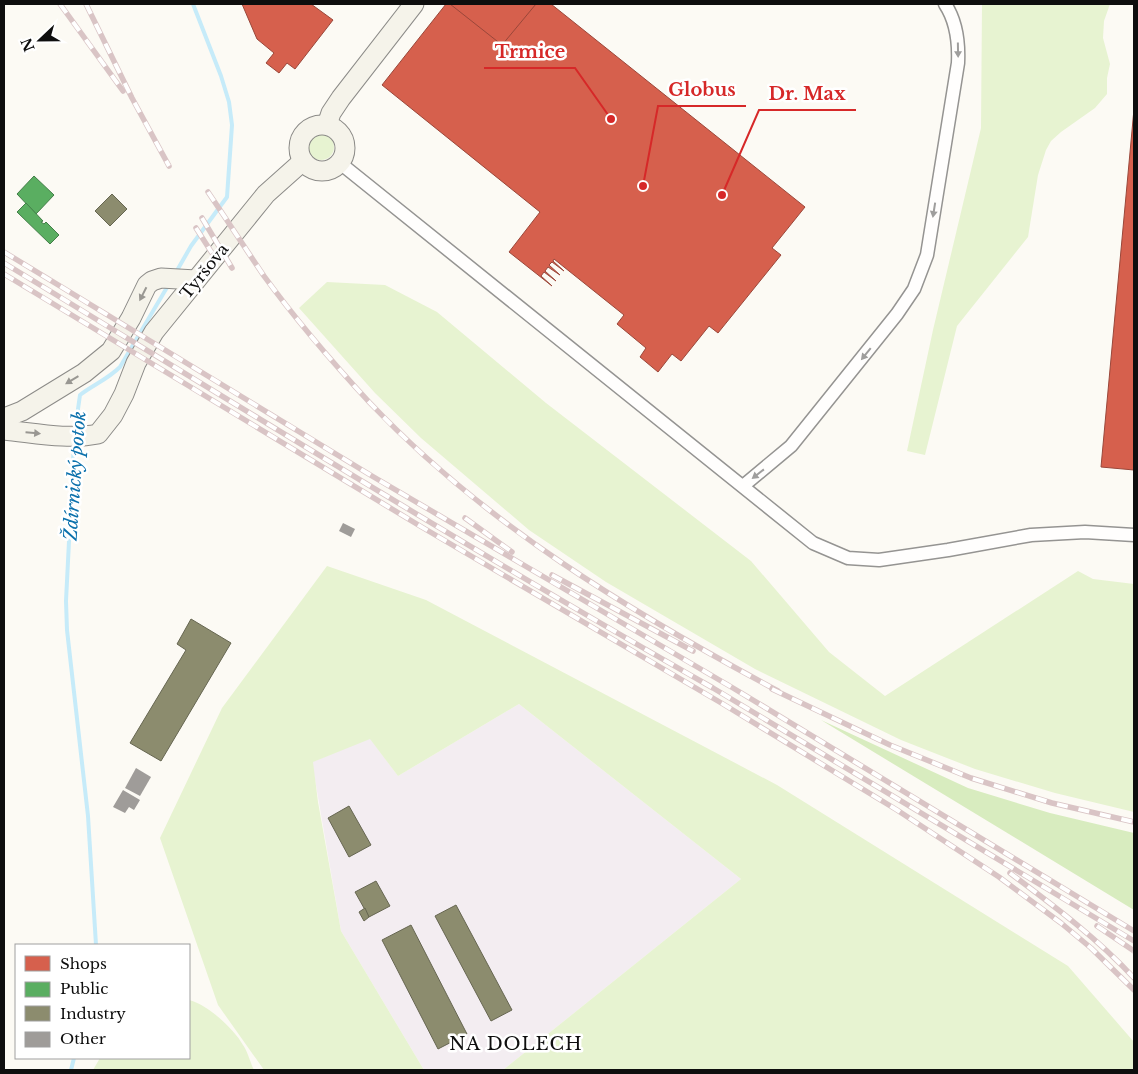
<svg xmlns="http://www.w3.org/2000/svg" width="1138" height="1074" font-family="'Libre Baskerville',serif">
<rect width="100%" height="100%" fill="#fcfaf4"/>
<!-- industrial -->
<polygon fill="#f3edf1" points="519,704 741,879 503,1070 424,1070 341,931 312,762 370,738 398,776"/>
<!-- green -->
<g fill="#e7f3d1">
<polygon points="982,4 1110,4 1104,21 1103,38 1110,64 1107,78 1107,94 1095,108 1061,132 1051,141 1046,150 1038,175 1028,237 957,326 925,455 907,451 933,330 981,128"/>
<circle cx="321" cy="147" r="13"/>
<polygon points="327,282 385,285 437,312 546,403 751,561 829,652 885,696 1078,571 1093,579 1134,584 1134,812 1055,793 975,769 901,740 755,669 606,582 529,530 421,438 375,393 299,308"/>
<polygon points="327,566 426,600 777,785 1068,966 1134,1042 1134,1070 503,1070 741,879 519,704 398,776 370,739 313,762 318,802 341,931 424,1070 264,1070 218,1005 160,838 222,708"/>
<path d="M189,1000C207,1004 234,1029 243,1045C248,1052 250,1062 254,1070H93L100,1058H189Z"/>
</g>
<!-- forest -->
<polygon fill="#d8ecbf" points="821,720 968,788 1050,813 1134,833 1134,910"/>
<!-- shops -->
<g fill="#d6604d" stroke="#9a473a">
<polygon points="242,4 311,4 333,20 295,69 287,63 279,73 266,63 274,53 257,39"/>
<polygon points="446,4 551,4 805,207 772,248 781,255 718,333 709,326 681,361 672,354 658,372 640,357 646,348 617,324 624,315 554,259 553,261 564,271 552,262 549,265 560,275 548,267 545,271 556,281 544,272 541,276 552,286 509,252 540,212 382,85"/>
<polygon points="450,4 536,4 502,45"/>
<polygon points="1134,109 1134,470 1101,467"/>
</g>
<!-- public -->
<g fill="#5aae61" stroke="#437e48">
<polygon points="34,176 54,195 36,214 17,194"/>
<polygon points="26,203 43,221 41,222 44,224 46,222 59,235 50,244 17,212"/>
</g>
<!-- industry -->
<g fill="#8c8c6e" stroke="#666651">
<polygon points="112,194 127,209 110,226 95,211"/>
<polygon points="191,619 231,643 161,761 130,743 186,650 177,644"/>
<polygon points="349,806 371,845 349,857 328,818"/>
<polygon points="376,881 390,906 369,917 355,892"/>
<polygon points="456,905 512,1010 491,1021 435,916"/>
<polygon points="365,908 369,917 364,921 359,912"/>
<polygon points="411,925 467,1034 438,1049 382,940"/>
</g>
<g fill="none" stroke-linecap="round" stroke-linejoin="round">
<!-- stream -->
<g stroke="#c6ebf9" stroke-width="4">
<polyline points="175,274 191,246 227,197 232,125 229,102 221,76 193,4"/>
<path d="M75,430L80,395C93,385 108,379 120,367L169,284"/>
<polyline points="74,442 66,601 67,630 88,816 96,945"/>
<polyline points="71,1070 74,1058"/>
</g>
</g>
<!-- building -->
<g fill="#9f9c99">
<polygon points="343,523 355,529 351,537 339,531"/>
<polygon points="136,768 151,777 140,796 125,788"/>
<polygon points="123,790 140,800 134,810 129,807 125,813 113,807"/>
</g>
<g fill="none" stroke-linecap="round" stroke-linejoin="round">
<!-- street casing -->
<g stroke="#959492" stroke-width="15">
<g id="street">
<polyline points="340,163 813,543 848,558 879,560 948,550 1031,535 1085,532 1134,535"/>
<path d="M743,486L791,446L897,314L914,289L927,255L958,63C959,42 957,22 945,4"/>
</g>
</g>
<!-- secondary casing -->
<g stroke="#8c8b88" stroke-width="21">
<g id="secondary">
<circle cx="322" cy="148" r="23"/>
<polyline points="327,125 331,113 341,98 414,4"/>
<polyline points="4,418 22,411 84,373 111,351 131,318 147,285 152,281 161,278 196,280"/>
<path d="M4,430C35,433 68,440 98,434L113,415L124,394L136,363L154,332L266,194L303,161"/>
</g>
</g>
<!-- street -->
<use href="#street" stroke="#fffefd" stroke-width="12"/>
<!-- secondary -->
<use href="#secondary" stroke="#f5f3ea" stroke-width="19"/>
<!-- rail casing -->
<g stroke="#d9c4c5" stroke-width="5.5">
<g id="rail">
<polyline points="60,4 123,91"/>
<polyline points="86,4 132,98 169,166"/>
<path d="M208,192C227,220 245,248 264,276C296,320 333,363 370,403C486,525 631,612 778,691"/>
<polyline points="202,218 232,268"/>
<polyline points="196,228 212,253"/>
<polyline points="4,252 372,476 733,688 1134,931"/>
<path d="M4,263C239,406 474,552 713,688L1134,941"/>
<polyline points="4,274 420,526 723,704 897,810 999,877 1061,923 1091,948 1134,990"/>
<polyline points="465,518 512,552"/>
<polyline points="552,575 693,651"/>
<polyline points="772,689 890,745 971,778 1052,803 1134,822"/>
<path d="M1010,873C1054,906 1097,938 1134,978"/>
<polyline points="1097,926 1134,951"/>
</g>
</g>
<!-- rail -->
<use href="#rail" stroke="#fff" stroke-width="4" stroke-dasharray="11" stroke-linecap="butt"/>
</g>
<!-- one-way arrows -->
<defs><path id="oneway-solid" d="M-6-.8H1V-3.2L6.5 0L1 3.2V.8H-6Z" transform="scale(1.25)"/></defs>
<g fill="#9f9e9d">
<use href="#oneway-solid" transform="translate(958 50) rotate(89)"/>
<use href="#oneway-solid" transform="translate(934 210) rotate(99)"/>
<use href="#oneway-solid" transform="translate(866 354) rotate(129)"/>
<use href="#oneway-solid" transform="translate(758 474) rotate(142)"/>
</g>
<g fill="#999792">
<use href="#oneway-solid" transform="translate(143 294) rotate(117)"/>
<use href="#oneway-solid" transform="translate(72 380) rotate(149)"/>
<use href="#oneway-solid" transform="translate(33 433) rotate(5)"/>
</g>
<g text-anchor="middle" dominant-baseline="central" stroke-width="5" stroke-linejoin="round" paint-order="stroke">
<!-- street labels -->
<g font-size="16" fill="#0e0e0e" stroke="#fff">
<text transform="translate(204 271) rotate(-51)">Tyršova</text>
</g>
<!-- water labels -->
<g font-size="18" font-style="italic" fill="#0c71ac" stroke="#fff">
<text transform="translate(75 476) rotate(-86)">Ždírnický potok</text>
</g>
<!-- neighbourhood labels -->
<g font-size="18" letter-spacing="1" fill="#0e0e0e" stroke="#fff">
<text x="516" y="1044">NA DOLECH</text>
</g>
</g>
<!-- callouts -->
<path fill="none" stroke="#d62828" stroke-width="2" d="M611 119L575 68H484M643 186L658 106H746M722 195L759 110H856"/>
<g fill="#d62828" stroke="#fff" stroke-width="2">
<circle cx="611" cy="119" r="5"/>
<circle cx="643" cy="186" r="5"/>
<circle cx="722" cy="195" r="5"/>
</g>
<g font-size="18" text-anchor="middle" font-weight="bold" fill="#d62828" stroke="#fff" stroke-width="5" stroke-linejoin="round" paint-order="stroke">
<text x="530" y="58">Trmice</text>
<text x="702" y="96">Globus</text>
<text x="807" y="100">Dr. Max</text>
</g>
<!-- border -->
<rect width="1138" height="1074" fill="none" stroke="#0e0e0e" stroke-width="10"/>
<!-- legend -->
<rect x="15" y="944" width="175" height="115" fill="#ffffff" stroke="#9f9f9f"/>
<rect x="25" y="956" width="25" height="15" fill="#d6604d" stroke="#9f9f9f"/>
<text x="60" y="969" font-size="15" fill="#0e0e0e">Shops</text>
<rect x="25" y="982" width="25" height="15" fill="#5aae61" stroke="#9f9f9f"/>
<text x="60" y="994" font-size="15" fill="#0e0e0e">Public</text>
<rect x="25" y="1006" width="25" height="15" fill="#8c8c6e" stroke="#9f9f9f"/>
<text x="60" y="1019" font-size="15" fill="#0e0e0e">Industry</text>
<rect x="25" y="1032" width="25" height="15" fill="#9f9c99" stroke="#9f9f9f"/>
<text x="60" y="1044" font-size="15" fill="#0e0e0e">Other</text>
<!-- north arrow -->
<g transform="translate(40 40) rotate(248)" stroke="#ffffff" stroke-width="4" paint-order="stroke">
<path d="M0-4L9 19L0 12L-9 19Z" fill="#0e0e0e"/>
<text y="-8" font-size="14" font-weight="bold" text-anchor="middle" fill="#0e0e0e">N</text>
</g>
</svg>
